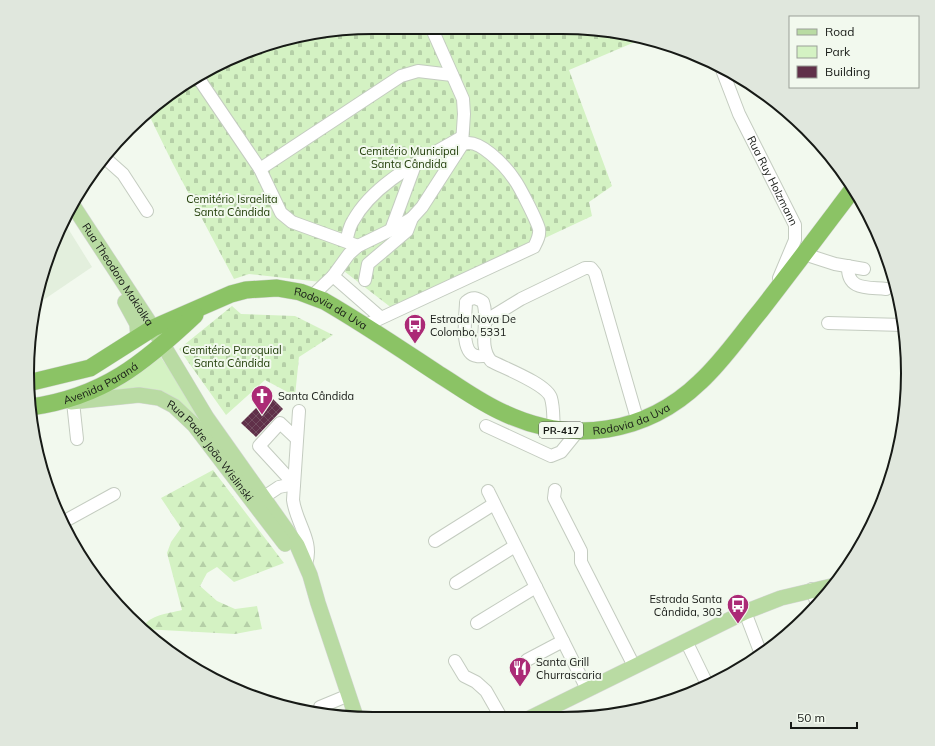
<svg xmlns="http://www.w3.org/2000/svg" width="935" height="746" font-family="Mulish,sans-serif">
<defs>
<pattern id="forest-firs" width="22" height="20" patternUnits="userSpaceOnUse"><rect width="22" height="20" fill="#d4f2c3"/><path d="M5 1l3.5 6h-7zM16 11l3.5 6h-7z" fill="#b5cfa7"/></pattern>
<pattern id="cemetery-stones" width="16" height="16" patternUnits="userSpaceOnUse"><rect width="16" height="16" fill="#d4f2c3"/><path d="M2 7V4a2 2 0 0 1 4 0v3zM10 15v-3a2 2 0 0 1 4 0v3z" fill="#b5cfa7"/></pattern>
<pattern id="building-cross-hatch" width="8" height="8" patternUnits="userSpaceOnUse"><rect width="8" height="8" fill="#603049"/><path d="M0 0l8 8M0 8l8-8" fill="none" stroke="#724c5f"/></pattern>
</defs>
<rect width="100%" height="100%" fill="#f2f9ee"/>
<!-- built -->
<polygon fill="#e3efdd" points="64,222 92,267 36,305 39,283"/>
<!-- green -->
<polygon fill="#d4f2c3" points="160,356 254,491 179,404 101,395"/>
<!-- forest -->
<path fill="url(#forest-firs)" d="M213,470L284,563L234,582L217,567L207,573L200,586L217,601L235,609L257,606L262,629L235,634L143,629L142,628C151,614 167,614 182,610L167,553L171,542L181,528L161,498Z"/>
<!-- cemetery -->
<g fill="url(#cemetery-stones)">
<polygon points="373,27 584,28 642,39 569,70 612,186 589,202 592,216 393,309 340,268 321,282 249,274 234,279 172,162 148,113 200,73 284,39"/>
<polygon points="232,306 241,314 295,316 333,335 299,357 295,396 265,380 226,415 179,349"/>
</g>
<!-- building -->
<polygon fill="url(#building-cross-hatch)" points="269,395 283,409 256,437 241,423"/>
<g fill="none" stroke-linecap="round" stroke-linejoin="round">
<!-- minor casing -->
<g stroke="#c4ccc0" stroke-width="14">
<g id="minor">
<polyline points="435,27 432,29 463,99 464,114 462,144"/>
<path id="s1" d="M721,67L739,114L795,225V240L779,278"/>
<polyline points="197,76 260,169 281,213 292,222 358,246"/>
<polyline points="105,158 123,174 147,211"/>
<polyline points="260,169 401,76 418,71 452,75"/>
<polyline points="391,230 415,165"/>
<path d="M346,241C348,235 349,227 353,221C375,181 425,159 462,137"/>
<polyline points="804,254 835,264 864,269"/>
<path d="M848,266C847,291 868,287 886,289"/>
<polyline points="333,276 380,317"/>
<polyline points="365,280 368,264 407,231 412,218"/>
<path d="M312,296L333,276L349,254L358,246L399,226L412,218L422,207L462,145C477,135 506,167 514,179C520,187 537,221 539,229C540,236 537,241 534,247L364,326"/>
<polyline points="485,321 521,299 585,268 591,268 595,273 638,422"/>
<polyline points="828,323 904,325"/>
<path d="M486,355C483,356 480,357 477,356C459,354 466,314 466,302C473,296 477,298 483,302C490,320 477,345 491,361C504,368 547,384 551,398C554,408 553,420 554,430"/>
<polyline points="73,402 77,439"/>
<path d="M299,411L293,500C296,523 314,541 306,564"/>
<polyline points="486,426 551,456 561,452 578,431"/>
<polyline points="294,484 259,446 280,423 297,439"/>
<polyline points="555,490 554,498 581,551 581,562 634,666"/>
<polyline points="488,491 587,689"/>
<polyline points="264,497 279,487 294,484"/>
<polyline points="63,522 114,494"/>
<polyline points="435,541 494,504"/>
<polyline points="456,583 515,546"/>
<polyline points="812,589 817,604"/>
<polyline points="745,612 761,654"/>
<polyline points="477,623 536,587"/>
<polyline points="686,641 707,684"/>
<polyline points="527,660 563,641"/>
<polyline points="455,661 464,676 476,682 486,691 502,719"/>
<polyline points="319,714 320,707 349,695"/>
</g>
</g>
<!-- major casing -->
<g stroke="#d5d6d5" stroke-width="16">
<g id="major">
<path id="s2" d="M72,204L153,328L207,418L297,545L310,575L318,603L356,717"/>
<polyline points="125,302 137,324 138,338"/>
<path id="s3" d="M71,402L139,395L159,398L174,406L194,425L285,544"/>
<polyline points="530,718 745,612 781,598 836,585"/>
</g>
</g>
<!-- highway casing -->
<g stroke="#d5d6d5" stroke-width="18">
<g id="highway">
<path id="s4" d="M28,383L90,368L153,328L231,294L246,290L277,288L300,292L324,301C364,324 402,350 440,375C461,388 481,403 504,413C572,445 646,434 700,382C723,361 741,334 761,310C792,270 822,230 853,189"/>
<path id="s5" d="M31,407C103,397 144,363 195,315"/>
</g>
</g>
<!-- minor -->
<use href="#minor" stroke="#fff" stroke-width="12"/>
<!-- major -->
<use href="#major" stroke="#b9dba3" stroke-width="15"/>
<!-- highway -->
<use href="#highway" stroke="#8bc365" stroke-width="17"/>
</g>
<!-- icons -->
<defs>
<g id="bus-pin" transform="scale(1.15)"><path d="M0 17L-7.5 6A9.5 9.5 0 1 1 7.5 6Z" fill="#ab2a76" stroke="#f2f9ee"/><path d="M-5-6H5V4H4V6H2V4H-2V6H-4V4H-5ZM-3.5-4V0h7V-4ZM-3.5 1.2v1.5H-2V1.2ZM2 1.2v1.5H3.5V1.2Z" fill="#fff"/></g>
<g id="church-pin" transform="scale(1.15)"><path d="M0 17L-7.5 6A9.5 9.5 0 1 1 7.5 6Z" fill="#ab2a76" stroke="#f2f9ee"/><path d="M-1.2-6h2.4v3.5h3.3v2.4h-3.3V6h-2.4V-.1h-3.3v-2.4h3.3Z" fill="#fff"/></g>
<g id="restaurant-pin" transform="scale(1.15)"><path d="M0 17L-7.5 6A9.5 9.5 0 1 1 7.5 6Z" fill="#ab2a76" stroke="#f2f9ee"/><path d="M-5-6h1v4h1v-4h1v4h1v-4h1v5L-1.5 .5V6h-2V.5L-5-1ZM5-6V6H3V1.5H1.5Q1.5-4 5-6Z" fill="#fff"/></g>
</defs>
<g fill-rule="evenodd">
<use href="#bus-pin" x="415" y="325"/>
<use href="#church-pin" x="262" y="396"/>
<use href="#bus-pin" x="738" y="605"/>
<use href="#restaurant-pin" x="520" y="668"/>
</g>
<g text-anchor="middle" dominant-baseline="central" stroke-width="4" stroke-linejoin="round" paint-order="stroke">
<!-- shield labels -->
<rect fill="#f2f9ee" stroke="#595d57" stroke-width="1" x="539" y="422" width="44" height="16" rx="3"/>
<g font-size="10" font-weight="bold" fill="#171a16">
<text x="561" y="430">PR-417</text>
</g>
<!-- park labels -->
<g font-size="11" fill="#1b3802" stroke="#f2f9ee">
<text x="409" y="151">Cemitério Municipal<tspan x="409" dy="13">Santa Cândida</tspan></text>
<text x="232" y="199">Cemitério Israelita<tspan x="232" dy="13">Santa Cândida</tspan></text>
<text x="232" y="350">Cemitério Paroquial<tspan x="232" dy="13">Santa Cândida</tspan></text>
</g>
<!-- street labels -->
<g font-size="11" fill="#171a16" stroke="#f2f9ee">
<text stroke="none"><textPath href="#s1" startOffset="125">Rua Ruy Holzmann</textPath></text>
<text stroke="none"><textPath href="#s2" startOffset="84">Rua Theodoro Makiolka</textPath></text>
<text stroke="none"><textPath href="#s4" startOffset="328">Rodovia da Uva</textPath></text>
<text stroke="none"><textPath href="#s5" startOffset="74">Avenida Paraná</textPath></text>
<text stroke="none"><textPath href="#s4" startOffset="663">Rodovia da Uva</textPath></text>
<text stroke="none"><textPath href="#s3" startOffset="163">Rua Padre João Wislinski</textPath></text>
</g>
<!-- poi labels -->
<g font-size="11" fill="#171a16" stroke="#f2f9ee" text-anchor="start">
<text x="430" y="319">Estrada Nova De<tspan x="430" dy="13">Colombo, 5331</tspan></text>
<text x="278" y="396">Santa Cândida</text>
<text x="722" y="599" text-anchor="end">Estrada Santa<tspan x="722" dy="13">Cândida, 303</tspan></text>
<text x="536" y="662">Santa Grill<tspan x="536" dy="13">Churrascaria</tspan></text>
</g>
</g>
<!-- crop -->
<path d="M0 0H935V746H0ZM373 34H562A339 339 0 0 1 901 373V373A339 339 0 0 1 562 712H373A339 339 0 0 1 34 373V373A339 339 0 0 1 373 34Z" fill="#e0e7dd" fill-rule="evenodd"/>
<path fill="none" stroke="#171a16" stroke-width="2" d="M373 34H562A339 339 0 0 1 901 373V373A339 339 0 0 1 562 712H373A339 339 0 0 1 34 373V373A339 339 0 0 1 373 34Z"/>
<!-- legend -->
<rect x="789" y="16" width="130" height="72" fill="#f2f9ee" stroke="#9aa098"/>
<rect x="797" y="29" width="20" height="6" fill="#b9dba3" stroke="#9aa098"/>
<text x="825" y="36" font-size="12" fill="#171a16">Road</text>
<rect x="797" y="46" width="20" height="12" fill="#d4f2c3" stroke="#9aa098"/>
<text x="825" y="56" font-size="12" fill="#171a16">Park</text>
<rect x="797" y="66" width="20" height="12" fill="#603049" stroke="#9aa098"/>
<text x="825" y="76" font-size="12" fill="#171a16">Building</text>
<!-- scale -->
<path d="M791 722v6h66v-6" fill="none" stroke="#171a16" stroke-width="2"/>
<text x="797" y="722" font-size="12" fill="#171a16" stroke="#f2f9ee" stroke-width="3" paint-order="stroke">50 m</text>
</svg>
